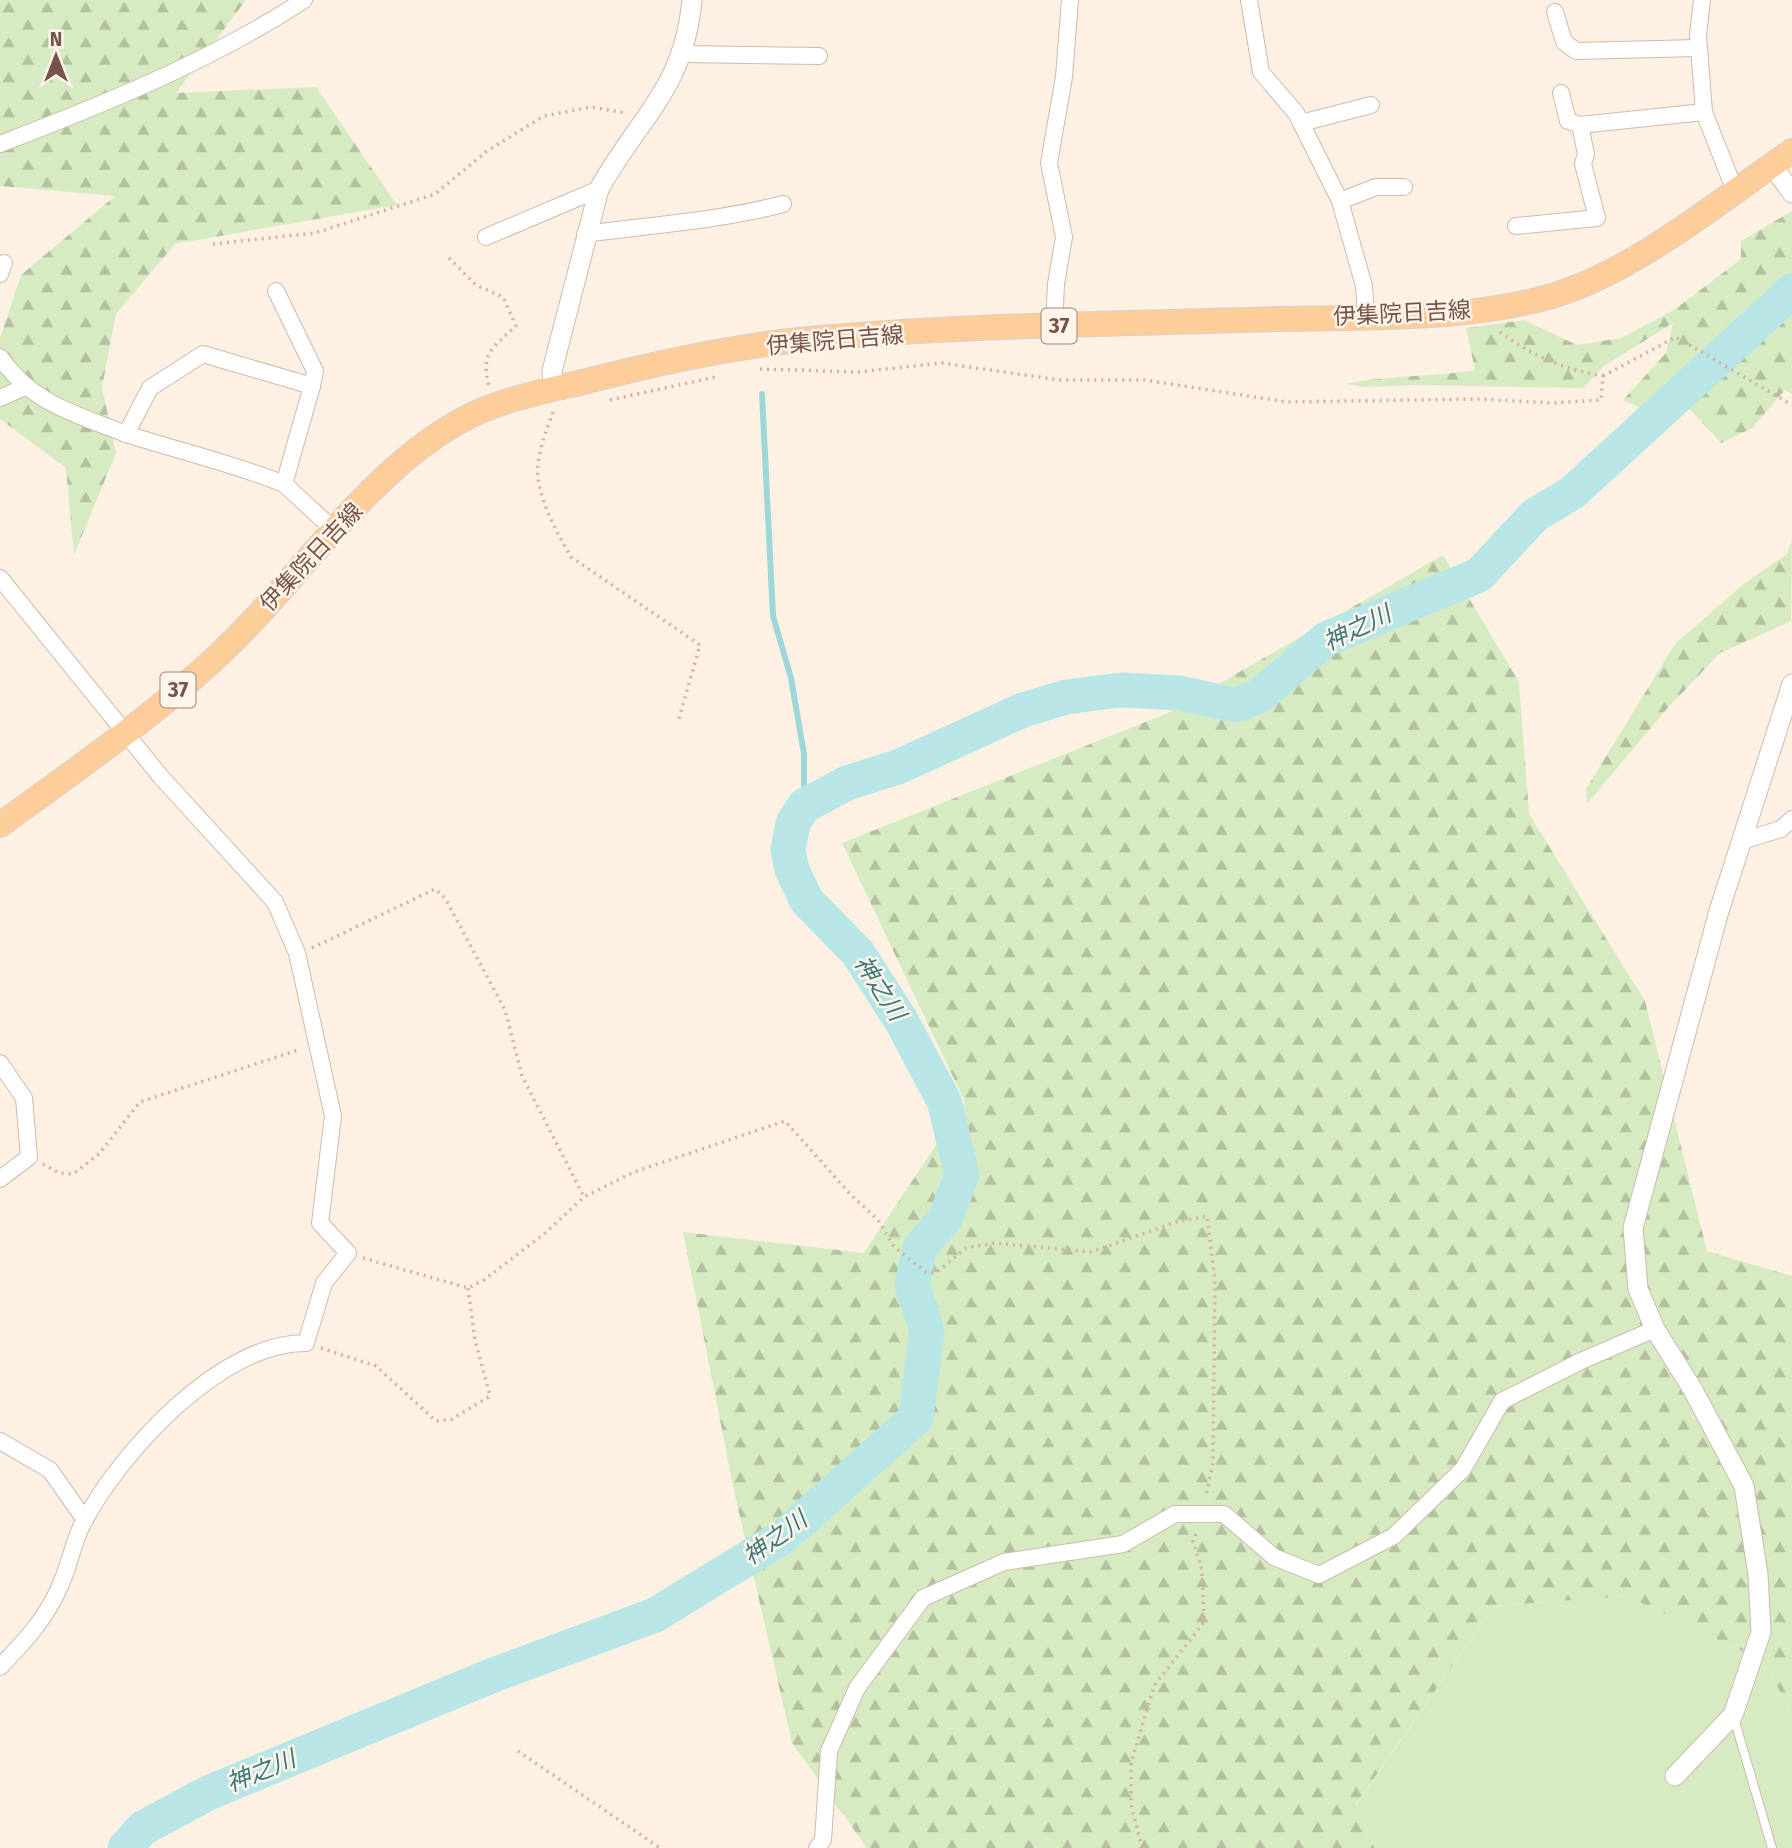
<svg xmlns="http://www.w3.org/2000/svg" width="1792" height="1848" font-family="'Fira Sans','Noto Sans JP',sans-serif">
<defs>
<pattern id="forest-firs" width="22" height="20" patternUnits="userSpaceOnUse" patternTransform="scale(1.75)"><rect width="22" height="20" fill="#d7ebc2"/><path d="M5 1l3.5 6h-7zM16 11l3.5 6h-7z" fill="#b3c1a0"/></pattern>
</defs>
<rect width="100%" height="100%" fill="#fdf1e4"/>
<!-- grass -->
<polygon fill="#d7ebc2" points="1627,1596 1765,1662 1792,1716 1792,1848 1374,1848 1356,1805 1494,1606"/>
<!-- forest -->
<g fill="url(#forest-firs)">
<polygon points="0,0 246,0 176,93 316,87 397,205 175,244 116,314 102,387 116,453 74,555 66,468 0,419 0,338 21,275 115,196 0,186"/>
<path d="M1792,211V394L1785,390L1752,428L1721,443L1671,389L1647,411L1623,400L1666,353L1673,323L1604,366L1584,388L1420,385L1364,387L1345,384C1387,375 1432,377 1475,370L1466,328L1524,320L1577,345L1621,338L1674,310L1741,259V241Z"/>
<polygon points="1792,540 1791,621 1720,653 1665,711 1587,804 1586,789 1675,644 1746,582 1787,554"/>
<polygon points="1443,555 1519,682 1529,814 1645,1001 1707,1251 1792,1276 1792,1716 1765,1662 1627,1596 1494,1606 1356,1804 1374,1848 867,1848 792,1743 734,1491 683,1232 864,1253 965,1102 842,843 1168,713"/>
</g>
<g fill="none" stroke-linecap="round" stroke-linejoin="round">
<!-- stream -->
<polyline stroke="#9ed7da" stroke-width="6" points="762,394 773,616 791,678 804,754 804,806"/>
<!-- river -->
<polyline stroke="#b8e6e7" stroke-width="35" points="125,1848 143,1828 208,1793 491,1676 655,1615 784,1536 916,1418 927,1330 912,1285 920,1248 946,1217 962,1174 944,1101 902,1022 858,953 807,901 792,870 788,850 793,823 804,806 847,783 898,767 1023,710 1066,697 1121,690 1180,693 1235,705 1258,697 1326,639 1479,575 1535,515 1572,493 1792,291"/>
<!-- service casing -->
<g stroke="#d1b9ad" stroke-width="10">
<polyline id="service" points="1734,1718 1772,1848"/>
</g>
<!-- minor casing -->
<g stroke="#d1b9ad" stroke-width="18">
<g id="minor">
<polyline points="1249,0 1261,72 1296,113 1340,201 1364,286 1366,316"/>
<polyline points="1702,0 1698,35 1704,112 1735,191"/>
<polyline points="1555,12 1564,42 1576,51 1699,48"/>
<polyline points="682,54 819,56"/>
<polyline points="1561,93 1568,121 1580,125"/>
<polyline points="1301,123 1371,105"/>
<path d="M0,144C104,104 211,61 304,0"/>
<polyline points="1340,201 1376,187 1404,187"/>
<polyline points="1516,226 1597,218 1583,164 1586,154 1580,125 1704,112"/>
<path d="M585,234C651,225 718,221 783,204"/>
<polyline points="486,237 599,189"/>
<polyline points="0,274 4,263"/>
<polyline points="276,291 315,371 312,386"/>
<polyline points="1054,326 1056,284 1064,237 1049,163 1064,77 1070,0"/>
<path d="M0,357C32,404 76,414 126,434"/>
<polyline points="0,398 25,387"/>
<path d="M284,484C232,463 179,451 126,434L150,388L203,354L312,386L284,484L334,530"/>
<path d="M0,578L161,777L275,902L297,953L333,1116L320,1223L348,1253L324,1283L306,1343C221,1342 122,1451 84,1521C73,1541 70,1565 60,1586C46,1619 24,1642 0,1667"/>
<polyline points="1742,841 1781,829 1792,819"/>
<polyline points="0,1063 24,1098 29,1157 0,1179"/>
<polyline points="0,1441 50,1470 85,1520"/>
<polyline points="817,1848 823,1840 829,1751 857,1688 923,1598 1004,1562 1123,1544 1175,1514 1224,1514 1274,1557 1319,1575 1394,1536 1463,1469 1502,1401 1581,1361 1655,1329"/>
</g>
</g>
<!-- tertiary casing -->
<g stroke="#d1b9ad" stroke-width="21">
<g id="tertiary">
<polyline points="1772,165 1792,193"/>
<path d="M554,389L552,371L599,189C639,117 684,89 692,0"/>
<polyline points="1675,1776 1733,1715 1761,1632 1758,1574 1744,1486 1693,1390 1655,1329 1638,1289 1633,1228 1719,911 1792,684"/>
</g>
</g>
<!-- primary casing -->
<g stroke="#d9cfcc" stroke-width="26">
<path id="primary" d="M0,825C83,764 171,705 243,631C316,557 394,440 496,405C524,395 554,389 583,382C653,364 728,347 800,340C947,326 1095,324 1242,320C1344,316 1487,325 1580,286C1653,256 1727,196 1792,151"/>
</g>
<!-- path -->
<g stroke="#d8ae9e" stroke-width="3.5" stroke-dasharray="2 5" stroke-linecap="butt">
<polyline points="213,244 315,233 435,194 487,151 544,116 591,107 626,113"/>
<path d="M449,258L476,285L503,297L516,326C493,348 480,352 489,386"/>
<path d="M760,369L857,372L942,363L1059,380H1145L1287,402L1479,399L1553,403L1601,400L1603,376C1561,369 1531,355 1497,330"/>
<polyline points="1603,376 1676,337 1792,405"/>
<polyline points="610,400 715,377"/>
<path d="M553,412C546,432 536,455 538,476C540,502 558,535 571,557L700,645L678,722"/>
<polyline points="312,948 435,889 445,898 505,1010 522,1076 584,1197"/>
<polyline points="43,1164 59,1173 73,1174 99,1154 140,1102 301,1049"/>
<polyline points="363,1258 468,1288 484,1280 544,1234 584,1197 634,1172 785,1121 851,1195 878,1220 894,1247 927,1273 937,1272 966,1248 995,1243 1091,1252 1176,1222 1207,1216 1215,1280 1213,1462 1206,1496"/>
<polyline points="321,1348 376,1366 436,1421 452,1419 490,1396 475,1340 468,1288"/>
<polyline points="518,1751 660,1848"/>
<polyline points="1142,1848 1131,1804 1131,1763 1154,1686 1204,1622 1202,1570 1193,1541 1197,1531"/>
</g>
<!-- service -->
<use href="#service" stroke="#fff" stroke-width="8"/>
<!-- minor -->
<use href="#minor" stroke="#fff" stroke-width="16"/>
<!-- tertiary -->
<use href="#tertiary" stroke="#fff" stroke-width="19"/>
<!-- primary -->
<use href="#primary" stroke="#fece9a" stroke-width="24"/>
</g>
<g text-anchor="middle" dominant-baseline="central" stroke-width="5" stroke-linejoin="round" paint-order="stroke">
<!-- shield labels -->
<g fill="#fff5eb" stroke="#a0847a" stroke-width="2">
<rect x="1041.5" y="308.5" width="35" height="35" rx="5"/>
<rect x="160.5" y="672.5" width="35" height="35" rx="5"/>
</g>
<g font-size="21" font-weight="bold" fill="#775449">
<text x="1059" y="326">37</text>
<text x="178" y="690">37</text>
</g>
<!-- street labels -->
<g font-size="23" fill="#775449" stroke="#fff5eb">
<text transform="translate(1402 313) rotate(-3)">伊集院日吉線</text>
<text transform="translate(835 340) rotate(-5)">伊集院日吉線</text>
<text transform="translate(311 557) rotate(-47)">伊集院日吉線</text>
</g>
<!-- water labels -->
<g font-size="24" font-style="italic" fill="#3c797c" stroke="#fff5eb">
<text transform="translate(1357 628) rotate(-26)">神之川</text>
<text transform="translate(880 988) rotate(57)">神之川</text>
<text transform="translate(775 1538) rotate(-36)">神之川</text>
<text transform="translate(261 1771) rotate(-22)">神之川</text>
</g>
</g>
<!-- north arrow -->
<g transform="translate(56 56)" stroke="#fff5eb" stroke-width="5" paint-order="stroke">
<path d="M0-5L12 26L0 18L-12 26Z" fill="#775449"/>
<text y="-10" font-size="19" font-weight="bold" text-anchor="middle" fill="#775449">N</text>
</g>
</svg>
